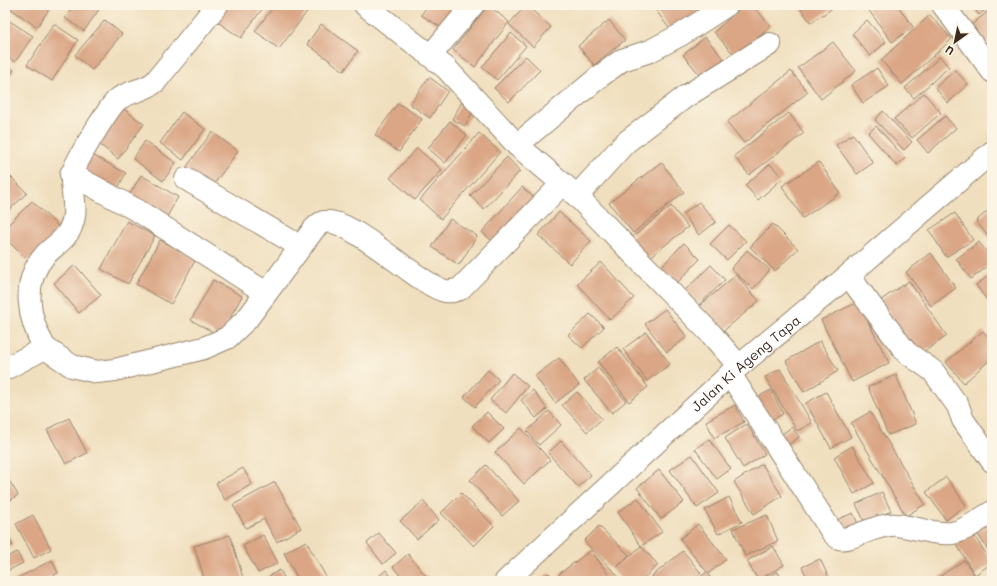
<svg xmlns="http://www.w3.org/2000/svg" width="997" height="586" font-family="Mali,sans-serif">
<rect width="100%" height="100%" fill="#fcf5e5"/>
<filter id="ink" filterUnits="userSpaceOnUse"><feTurbulence type="fractalNoise" baseFrequency=".025" numOctaves="2"/><feDisplacementMap in="SourceGraphic" scale="8" xChannelSelector="R" yChannelSelector="G"/><feConvolveMatrix kernelMatrix="1 2 1 2 8 2 1 2 1" color-interpolation-filters="sRGB"/></filter>
<filter id="wash" filterUnits="userSpaceOnUse"><feTurbulence type="fractalNoise" baseFrequency=".012" numOctaves="4" result="noise"/><feDisplacementMap in="SourceGraphic" scale="16" xChannelSelector="R" yChannelSelector="G"/><feGaussianBlur stdDeviation="0.9" result="paint"/><feColorMatrix in="noise" values="0 0 0 0 0 0 0 0 0 0 0 0 0 0 0 0 0 1.4 0 .05"/><feComposite in="paint" operator="in"/></filter>
<g filter="url(#wash)">
<rect width="100%" height="100%" fill="#f0dfbe"/>
<g id="blocks">
<!-- building -->
<g fill="#daa685">
<polygon points="14,5 52,5 37,27 11,9"/>
<polygon points="74,5 96,5 100,8 84,31 65,18"/>
<polygon points="222,5 265,5 241,38 212,18"/>
<polygon points="275,5 312,5 279,49 255,31"/>
<polygon points="428,5 460,5 444,29 421,15"/>
<polygon points="488,5 509,22 475,67 453,50"/>
<polygon points="526,5 551,27 533,47 509,24"/>
<polygon points="652,5 694,5 699,12 671,31"/>
<polygon points="744,5 752,5 771,26 736,57 714,32"/>
<polygon points="798,5 837,5 811,23"/>
<polygon points="865,5 897,5 913,27 892,42"/>
<polygon points="971,5 992,5 979,15"/>
<polygon points="992,8 992,39 985,45 970,26"/>
<polygon points="930,15 952,39 902,84 881,60"/>
<polygon points="5,18 33,36 15,62 5,55"/>
<polygon points="105,20 122,34 92,70 75,55"/>
<polygon points="609,20 625,40 594,65 578,46"/>
<polygon points="867,20 886,42 870,56 852,34"/>
<polygon points="54,24 78,40 52,81 27,65"/>
<polygon points="321,24 358,51 344,71 307,44"/>
<polygon points="511,33 526,46 497,80 482,67"/>
<polygon points="705,37 728,64 706,82 683,55"/>
<polygon points="833,42 856,71 821,99 798,68"/>
<polygon points="526,56 540,70 509,102 494,88"/>
<polygon points="940,57 949,67 914,98 905,88"/>
<polygon points="5,64 14,70 5,84"/>
<polygon points="877,68 889,86 863,103 851,85"/>
<polygon points="955,70 968,84 948,103 935,88"/>
<polygon points="791,71 808,92 744,143 727,122"/>
<polygon points="429,77 448,91 430,118 410,104"/>
<polygon points="924,93 941,113 912,138 894,119"/>
<polygon points="462,102 474,109 465,126 452,119"/>
<polygon points="398,103 422,119 399,152 375,135"/>
<polygon points="118,105 144,124 118,159 93,139"/>
<polygon points="883,111 912,142 904,150 875,120"/>
<polygon points="182,112 205,129 183,160 160,143"/>
<polygon points="789,113 804,133 749,175 734,156"/>
<polygon points="945,116 956,128 928,153 917,140"/>
<polygon points="450,121 467,135 445,163 428,148"/>
<polygon points="876,126 905,158 897,166 868,133"/>
<polygon points="212,132 238,151 209,191 183,172"/>
<polygon points="479,133 500,152 441,219 420,200"/>
<polygon points="853,134 873,163 857,174 836,145"/>
<polygon points="145,141 176,163 163,181 133,159"/>
<polygon points="417,148 442,170 415,200 390,178"/>
<polygon points="85,151 126,173 114,195 73,173"/>
<polygon points="507,157 520,171 484,209 470,196"/>
<polygon points="661,162 684,192 633,233 609,203"/>
<polygon points="819,162 840,193 803,218 782,186"/>
<polygon points="770,164 783,178 758,200 745,185"/>
<polygon points="141,175 178,197 164,222 126,201"/>
<polygon points="11,177 27,193 5,214 5,183"/>
<polygon points="522,187 539,202 499,247 482,232"/>
<polygon points="32,201 60,228 28,261 5,238 5,228"/>
<polygon points="699,202 716,222 699,235 683,214"/>
<polygon points="671,206 688,227 644,262 627,241"/>
<polygon points="992,207 992,241 976,221"/>
<polygon points="559,212 591,241 570,264 538,235"/>
<polygon points="955,213 973,240 946,257 929,230"/>
<polygon points="450,219 477,236 459,265 432,247"/>
<polygon points="127,221 155,236 128,284 101,269"/>
<polygon points="773,224 798,249 775,271 750,247"/>
<polygon points="729,225 746,241 727,260 710,244"/>
<polygon points="160,240 196,259 171,304 136,284"/>
<polygon points="979,242 992,259 992,263 971,279 956,259"/>
<polygon points="684,243 700,259 676,284 660,268"/>
<polygon points="747,250 770,270 753,289 731,269"/>
<polygon points="931,253 956,288 931,306 906,272"/>
<polygon points="601,262 634,298 610,320 577,284"/>
<polygon points="75,265 101,295 79,313 54,283"/>
<polygon points="711,265 725,280 698,306 684,291"/>
<polygon points="992,273 992,307 976,285"/>
<polygon points="736,275 759,301 721,333 698,307"/>
<polygon points="213,280 242,296 220,336 191,320"/>
<polygon points="909,281 947,336 919,355 881,300"/>
<polygon points="858,302 889,363 852,382 821,320"/>
<polygon points="665,309 687,337 667,352 645,324"/>
<polygon points="590,314 604,327 582,348 568,335"/>
<polygon points="983,331 992,341 992,358 964,383 946,362"/>
<polygon points="646,332 670,364 647,381 623,349"/>
<polygon points="820,341 838,371 804,392 786,361"/>
<polygon points="617,347 648,387 629,402 598,362"/>
<polygon points="559,358 579,385 555,403 535,376"/>
<polygon points="598,368 626,401 612,413 584,380"/>
<polygon points="780,369 812,423 797,431 765,377"/>
<polygon points="488,370 499,380 475,407 464,397"/>
<polygon points="512,373 528,386 506,413 490,400"/>
<polygon points="896,375 916,424 888,435 868,387"/>
<polygon points="533,390 547,409 536,418 521,400"/>
<polygon points="771,390 783,414 767,422 754,399"/>
<polygon points="577,392 602,419 587,432 562,405"/>
<polygon points="826,392 851,437 831,448 806,403"/>
<polygon points="735,405 744,422 714,438 706,421"/>
<polygon points="549,411 561,425 539,445 527,431"/>
<polygon points="487,412 504,429 489,443 472,426"/>
<polygon points="870,412 925,504 906,516 851,423"/>
<polygon points="69,418 87,453 66,464 47,430"/>
<polygon points="747,424 765,454 743,468 725,438"/>
<polygon points="792,427 799,437 786,447 778,437"/>
<polygon points="521,428 550,460 524,484 495,452"/>
<polygon points="709,439 731,469 717,479 695,449"/>
<polygon points="561,441 591,475 578,487 548,453"/>
<polygon points="852,446 874,483 854,494 834,457"/>
<polygon points="692,455 719,493 697,508 670,470"/>
<polygon points="762,464 782,496 754,514 734,482"/>
<polygon points="486,465 519,501 502,516 470,480"/>
<polygon points="243,468 252,484 225,500 216,483"/>
<polygon points="659,470 684,502 661,519 637,488"/>
<polygon points="5,474 18,495 5,504"/>
<polygon points="946,477 966,505 946,520 926,492"/>
<polygon points="275,482 301,528 277,542 264,519 246,528 233,505"/>
<polygon points="882,492 891,511 865,523 856,504"/>
<polygon points="461,493 494,526 474,546 441,513"/>
<polygon points="729,497 742,522 718,534 705,510"/>
<polygon points="638,498 662,532 641,546 618,512"/>
<polygon points="423,501 439,520 417,539 400,521"/>
<polygon points="853,513 858,524 840,531 836,520"/>
<polygon points="33,515 51,549 34,558 16,524"/>
<polygon points="767,515 778,541 745,556 733,529"/>
<polygon points="992,523 992,553 991,554 977,533"/>
<polygon points="698,524 726,559 708,574 713,581 695,581 707,572 680,539"/>
<polygon points="599,526 629,555 617,567 641,546 658,565 641,581 623,581 584,541"/>
<polygon points="5,531 13,545 5,549"/>
<polygon points="972,532 992,563 975,575 955,542"/>
<polygon points="379,533 396,553 383,564 367,543"/>
<polygon points="230,535 244,581 205,581 194,546"/>
<polygon points="263,535 278,563 258,573 243,546"/>
<polygon points="306,541 326,577 319,581 299,581 284,553"/>
<polygon points="773,546 784,565 758,580 747,561"/>
<polygon points="591,550 613,581 564,581 559,574"/>
<polygon points="683,551 701,573 691,581 656,581 652,576"/>
<polygon points="17,552 23,563 5,572 5,558"/>
<polygon points="408,554 430,581 405,581 393,567"/>
<polygon points="820,559 829,578 824,581 809,581 802,567"/>
<polygon points="52,560 58,573 43,581 12,581"/>
<polygon points="964,560 978,581 941,581 939,577"/>
<polygon points="280,570 286,581 260,581"/>
<polygon points="386,570 395,581 373,581"/>
<polygon points="777,571 783,581 763,581"/>
<polygon points="549,573 555,581 538,581"/>
</g>
</g>
</g>
<g filter="url(#ink)">
<use href="#blocks" fill-opacity="0" stroke="#96846e" stroke-width="1"/>
<g fill="none" stroke-linecap="round" stroke-linejoin="round">
<!-- minor casing -->
<g stroke="#96846e" stroke-width="24">
<g id="minor">
<polyline points="365,5 446,68 517,145 577,196 712,335 739,366"/>
<polyline points="943,5 992,71"/>
<polyline points="431,55 473,5"/>
<polyline points="517,145 599,77 622,60 650,51 682,34 727,5"/>
<polyline points="71,174 140,212 266,293"/>
<polyline points="186,179 301,247"/>
<polyline points="577,196 625,143 685,97 770,44"/>
<polyline points="850,274 857,287 906,352 933,371 958,406 963,420 992,461"/>
<path d="M45,348L72,366L97,372L115,370L204,348L227,338L247,319L314,229C316,227 319,224 321,223C346,211 417,285 445,291C450,292 454,291 460,289L562,184"/>
<path d="M5,369L45,348C28,319 21,282 45,255C55,245 68,238 72,224C78,208 71,191 72,175C72,167 109,107 117,100C128,91 144,91 155,82L217,5"/>
<path d="M730,374L832,532C834,534 836,537 839,538C851,542 878,522 897,525C914,527 935,535 952,533C966,531 980,519 992,512"/>
</g>
</g>
<!-- tertiary casing -->
<g stroke="#96846e" stroke-width="24">
<g id="tertiary">
<path id="s1" d="M506,581L739,366L850,274L992,152"/>
</g>
</g>
<!-- minor -->
<use href="#minor" stroke="#fff" stroke-width="22"/>
<!-- tertiary -->
<use href="#tertiary" stroke="#fff" stroke-width="22"/>
</g>
</g>
<g text-anchor="middle" dominant-baseline="central" stroke-width="3" stroke-linejoin="round" paint-order="stroke">
<!-- street labels -->
<g font-size="14" fill="#3b2a1e" stroke="#fcf5e5">
<text stroke="none"><textPath href="#s1" startOffset="324">Jalan Ki Ageng Tapa</textPath></text>
</g>
</g>
<!-- margin -->
<rect width="997" height="586" fill="none" stroke="#fcf5e5" stroke-width="20"/>
<!-- north arrow -->
<g transform="translate(955 42) rotate(213)" stroke="#fcf5e5" stroke-width="3" paint-order="stroke">
<path d="M0-3L7 15L0 10L-7 15Z" fill="#3b2a1e"/>
<text y="-6" font-size="11" font-weight="bold" text-anchor="middle" fill="#3b2a1e">U</text>
</g>
</svg>
